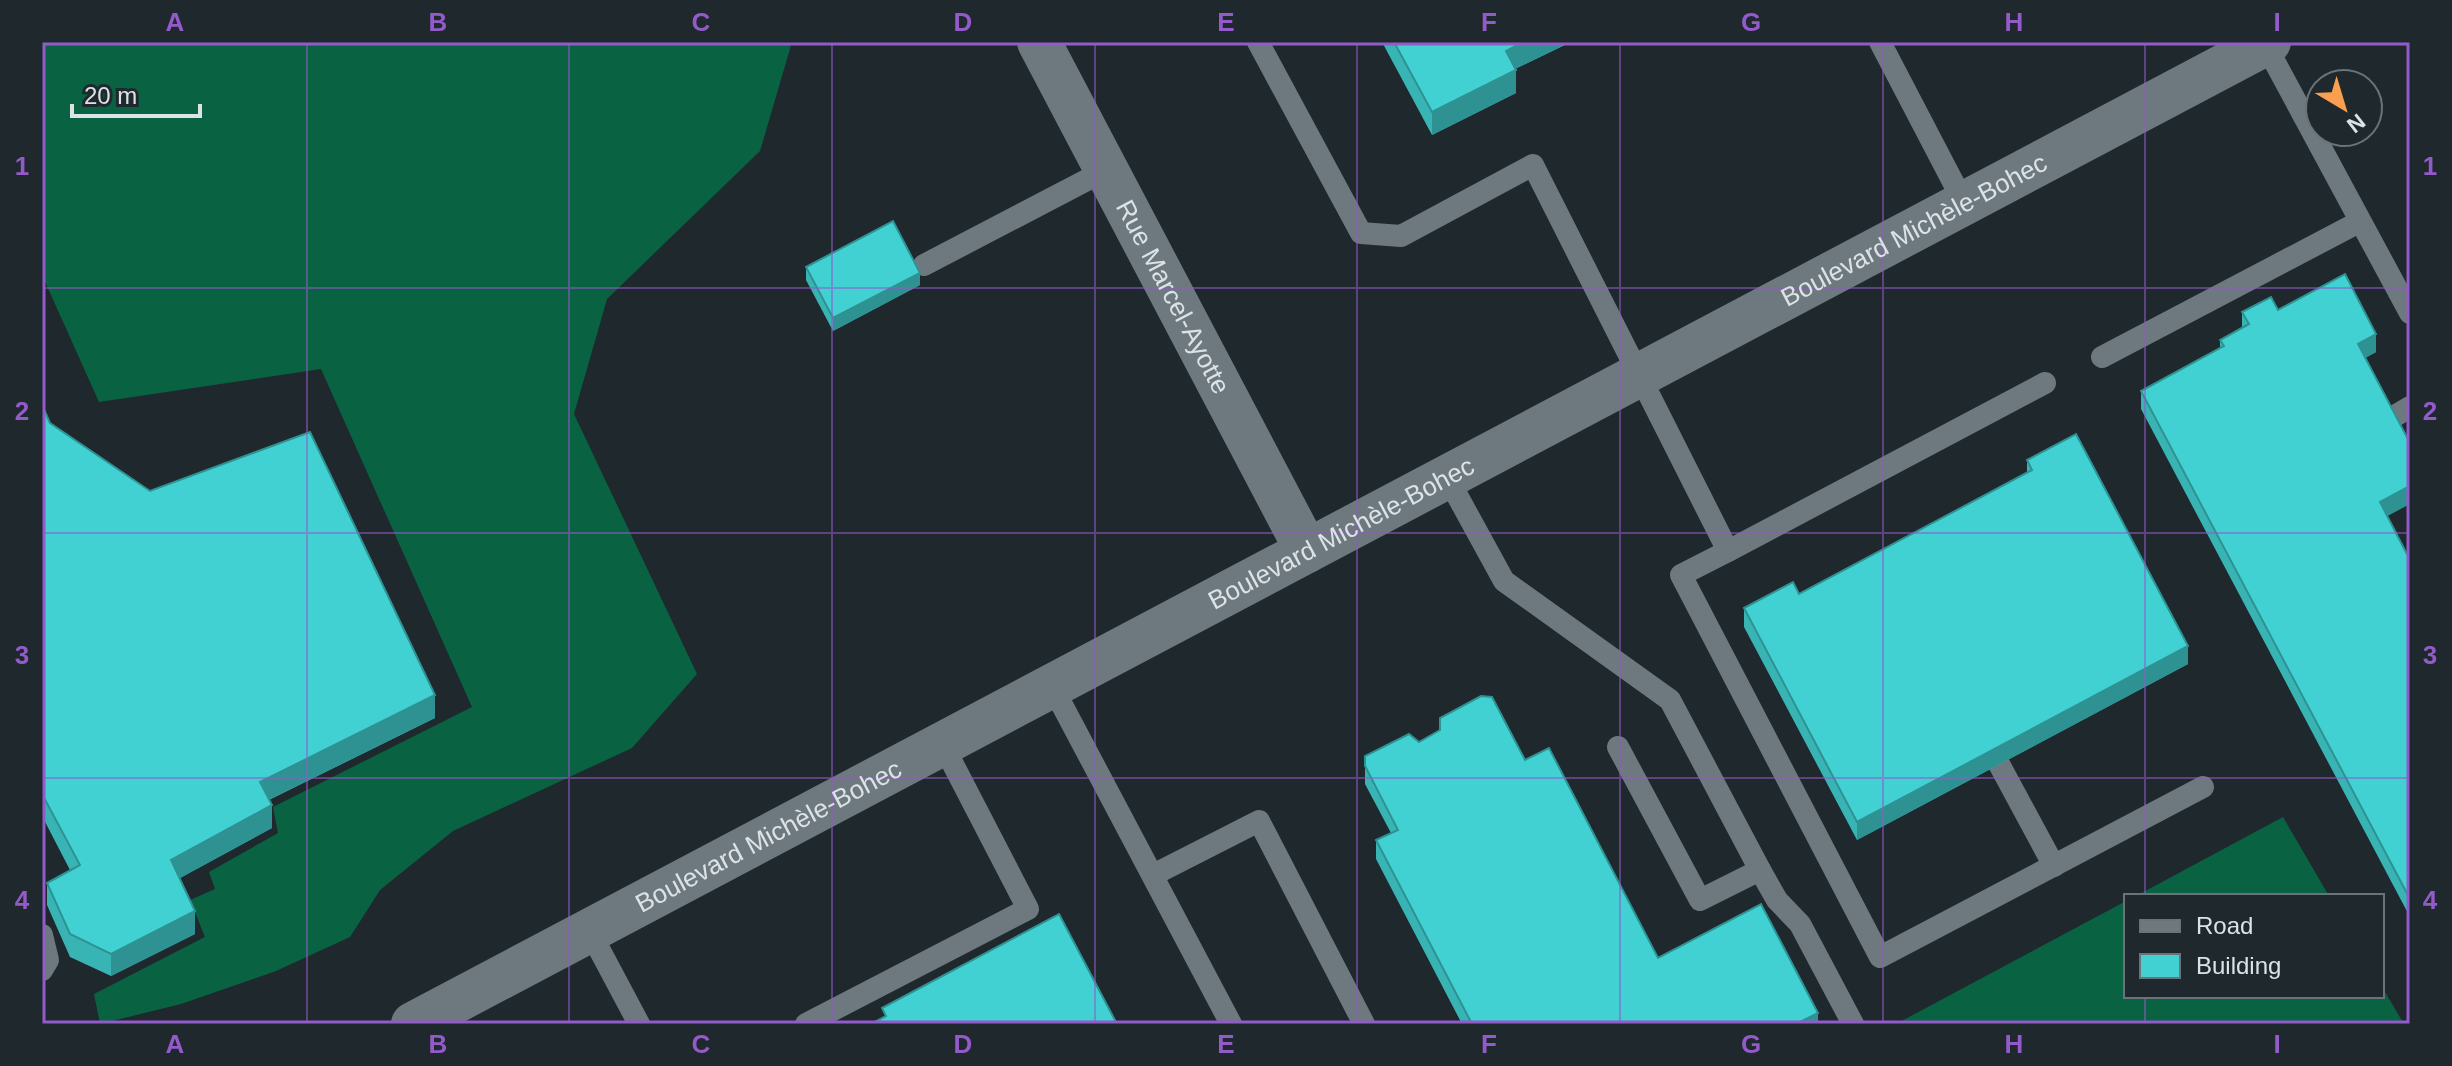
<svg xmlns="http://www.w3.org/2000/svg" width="2452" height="1066" font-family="Helvetica,sans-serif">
<rect width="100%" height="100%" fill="#1e282d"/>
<!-- forest -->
<g fill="#096343">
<polygon points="42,42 792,42 760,151 607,299 574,414 697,674 632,748 453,831 380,890 350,937 276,971 181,1004 100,1024 94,994 205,937 190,900 215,889 209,872 278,833 273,807 472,707 321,369 99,402 42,275"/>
<polygon points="2283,817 2329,896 2136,896"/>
<polygon points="2126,901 2126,996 2382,996 2382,987 2404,1024 1896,1024"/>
</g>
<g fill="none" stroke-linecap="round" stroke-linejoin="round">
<!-- lane -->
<g stroke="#6e797f" stroke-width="22">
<polyline points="1258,42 1361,233 1401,236 1533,165 1728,551 2045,383"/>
<polyline points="1880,42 1964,203"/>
<polyline points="2265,44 2410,313"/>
<polyline points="924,265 1106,170"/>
<polyline points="2102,357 2359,222"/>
<polyline points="2388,420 2410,407"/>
<polyline points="1447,477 1504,581 1670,700 1760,870 1700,900 1618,747"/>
<polyline points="1728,551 1681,575 1880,957 2203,787"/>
<polyline points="1052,686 1231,1024"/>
<polyline points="1999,764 2054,866"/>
<polyline points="1760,870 1777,900 1800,924 1853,1024"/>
<polyline points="1153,875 1259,821 1364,1024"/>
<polyline points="589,930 639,1024"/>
<polyline points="42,935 48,960 42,970"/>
<polyline points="806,1024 1028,909 942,743"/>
</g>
<!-- street -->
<path stroke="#6e797f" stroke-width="44" id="s1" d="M1039,42L1307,551"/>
<!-- secondary -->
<path stroke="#6e797f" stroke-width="44" id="s2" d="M413,1024L2269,42"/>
</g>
<!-- wall -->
<g fill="#39b4b5">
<polygon points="1382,42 1571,42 1515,69 1516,93 1432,135"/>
<polygon points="806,267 920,285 833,331 806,280"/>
<polygon points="2278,310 2376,352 2365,358 2387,516 2410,560 2410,917 2141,409 2141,391 2220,348 2220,340 2242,327 2242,312"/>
<polygon points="42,405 50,423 435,718 269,800 272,828 180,878 195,934 111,976 70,957 47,905 47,883 70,870 42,816"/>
<polygon points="2027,460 2188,664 1857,840 1744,627 1744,608 1799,594 2027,473"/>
<polygon points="1419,742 1525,760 1658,958 1818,1024 1462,1024 1376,859 1376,840 1391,833 1365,784 1365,756"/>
</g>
<!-- shaded-wall -->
<g fill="#2e9293">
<polygon points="1524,42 1571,42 1506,73 1506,51"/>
<polygon points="1516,70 1516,93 1432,135 1432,112"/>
<polygon points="920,273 920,285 833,331 833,318"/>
<polygon points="2376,334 2376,352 2358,362 2358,344"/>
<polygon points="2410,486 2410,504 2380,520 2380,502"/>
<polygon points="2188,646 2188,664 1857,840 1857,822"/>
<polygon points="435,695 435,718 260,804 260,782"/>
<polygon points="272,805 272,828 171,883 171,860"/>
<polygon points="195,911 195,934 111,976 111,954"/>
<polygon points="1818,1013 1818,1024 1796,1024"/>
</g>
<!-- building -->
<g fill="#42d1d2" stroke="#2e9293" stroke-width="2">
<polygon points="1394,42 1524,42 1506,51 1516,70 1432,112"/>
<polygon points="893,221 920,273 833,318 806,267"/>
<polygon points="2345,274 2376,334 2358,344 2410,443 2410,486 2380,502 2410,560 2410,899 2141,391 2224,346 2220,340 2249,324 2242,312 2271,297 2278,310"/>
<polygon points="42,405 50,423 150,491 310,432 435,695 260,782 272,805 171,860 195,911 111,954 70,934 47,883 80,865 42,794"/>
<polygon points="2076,434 2188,646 1857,822 1744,608 1793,582 1799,594 2032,470 2027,460"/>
<polygon points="1481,696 1492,697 1525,760 1549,748 1658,958 1761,904 1818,1013 1796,1024 1472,1024 1376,840 1398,830 1365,766 1365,756 1409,734 1419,742 1440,730 1440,718"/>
<polygon points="1059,914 1117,1024 871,1024 886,1016 882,1008"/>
</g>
<!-- grid -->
<path fill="none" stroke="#935ac9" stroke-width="2" stroke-opacity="0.55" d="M307,42V1024M569,42V1024M832,42V1024M1095,42V1024M1357,42V1024M1620,42V1024M1883,42V1024M2145,42V896M42,288H2410M42,533H2410M42,778H2410M2145,996V1024"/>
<g text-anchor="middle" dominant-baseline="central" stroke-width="8" stroke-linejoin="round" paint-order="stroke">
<!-- street labels -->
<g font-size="26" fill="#dce3e6" stroke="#1e282d">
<text stroke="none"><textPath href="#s2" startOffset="1698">Boulevard Michèle-Bohec</textPath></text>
<text stroke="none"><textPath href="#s1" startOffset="288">Rue Marcel-Ayotte</textPath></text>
<text stroke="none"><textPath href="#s2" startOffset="1050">Boulevard Michèle-Bohec</textPath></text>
<text stroke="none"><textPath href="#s2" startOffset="402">Boulevard Michèle-Bohec</textPath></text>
</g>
</g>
<!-- border -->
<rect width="2452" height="1066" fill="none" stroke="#1e282d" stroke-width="88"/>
<!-- legend -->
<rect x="2124" y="894" width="260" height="104" fill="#1e282d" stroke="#6a7377" stroke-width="2"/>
<rect x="2140" y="920" width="40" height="12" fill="#6e797f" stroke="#6a7377" stroke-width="2"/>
<text x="2196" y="934" font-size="24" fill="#dce3e6">Road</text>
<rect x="2140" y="954" width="40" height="24" fill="#42d1d2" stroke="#6a7377" stroke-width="2"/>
<text x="2196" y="974" font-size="24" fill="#dce3e6">Building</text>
<!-- north arrow -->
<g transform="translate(2344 108) rotate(142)"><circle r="38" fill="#1e282d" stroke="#6a7377" stroke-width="2"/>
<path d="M0-6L14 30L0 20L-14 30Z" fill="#fa9f4f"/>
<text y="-12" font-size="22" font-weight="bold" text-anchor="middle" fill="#dce3e6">N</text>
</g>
<!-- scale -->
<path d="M72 104v12h128v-12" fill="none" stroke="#dce3e6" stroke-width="4"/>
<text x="84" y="104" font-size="24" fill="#dce3e6" stroke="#1e282d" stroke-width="6" paint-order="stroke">20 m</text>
<rect x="44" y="44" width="2364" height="978" fill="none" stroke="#935ac9" stroke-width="3"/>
<g font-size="26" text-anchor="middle" font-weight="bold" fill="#935ac9">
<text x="175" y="31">A</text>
<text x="438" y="31">B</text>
<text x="701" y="31">C</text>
<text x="963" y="31">D</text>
<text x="1226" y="31">E</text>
<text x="1489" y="31">F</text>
<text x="1751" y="31">G</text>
<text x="2014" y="31">H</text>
<text x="2277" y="31">I</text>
<text x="22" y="175">1</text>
<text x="2430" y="175">1</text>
<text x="22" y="420">2</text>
<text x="2430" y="420">2</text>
<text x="22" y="664">3</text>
<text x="2430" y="664">3</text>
<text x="22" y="909">4</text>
<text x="2430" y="909">4</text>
<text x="175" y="1053">A</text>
<text x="438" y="1053">B</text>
<text x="701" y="1053">C</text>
<text x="963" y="1053">D</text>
<text x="1226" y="1053">E</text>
<text x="1489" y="1053">F</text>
<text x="1751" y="1053">G</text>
<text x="2014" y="1053">H</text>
<text x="2277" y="1053">I</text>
</g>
</svg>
